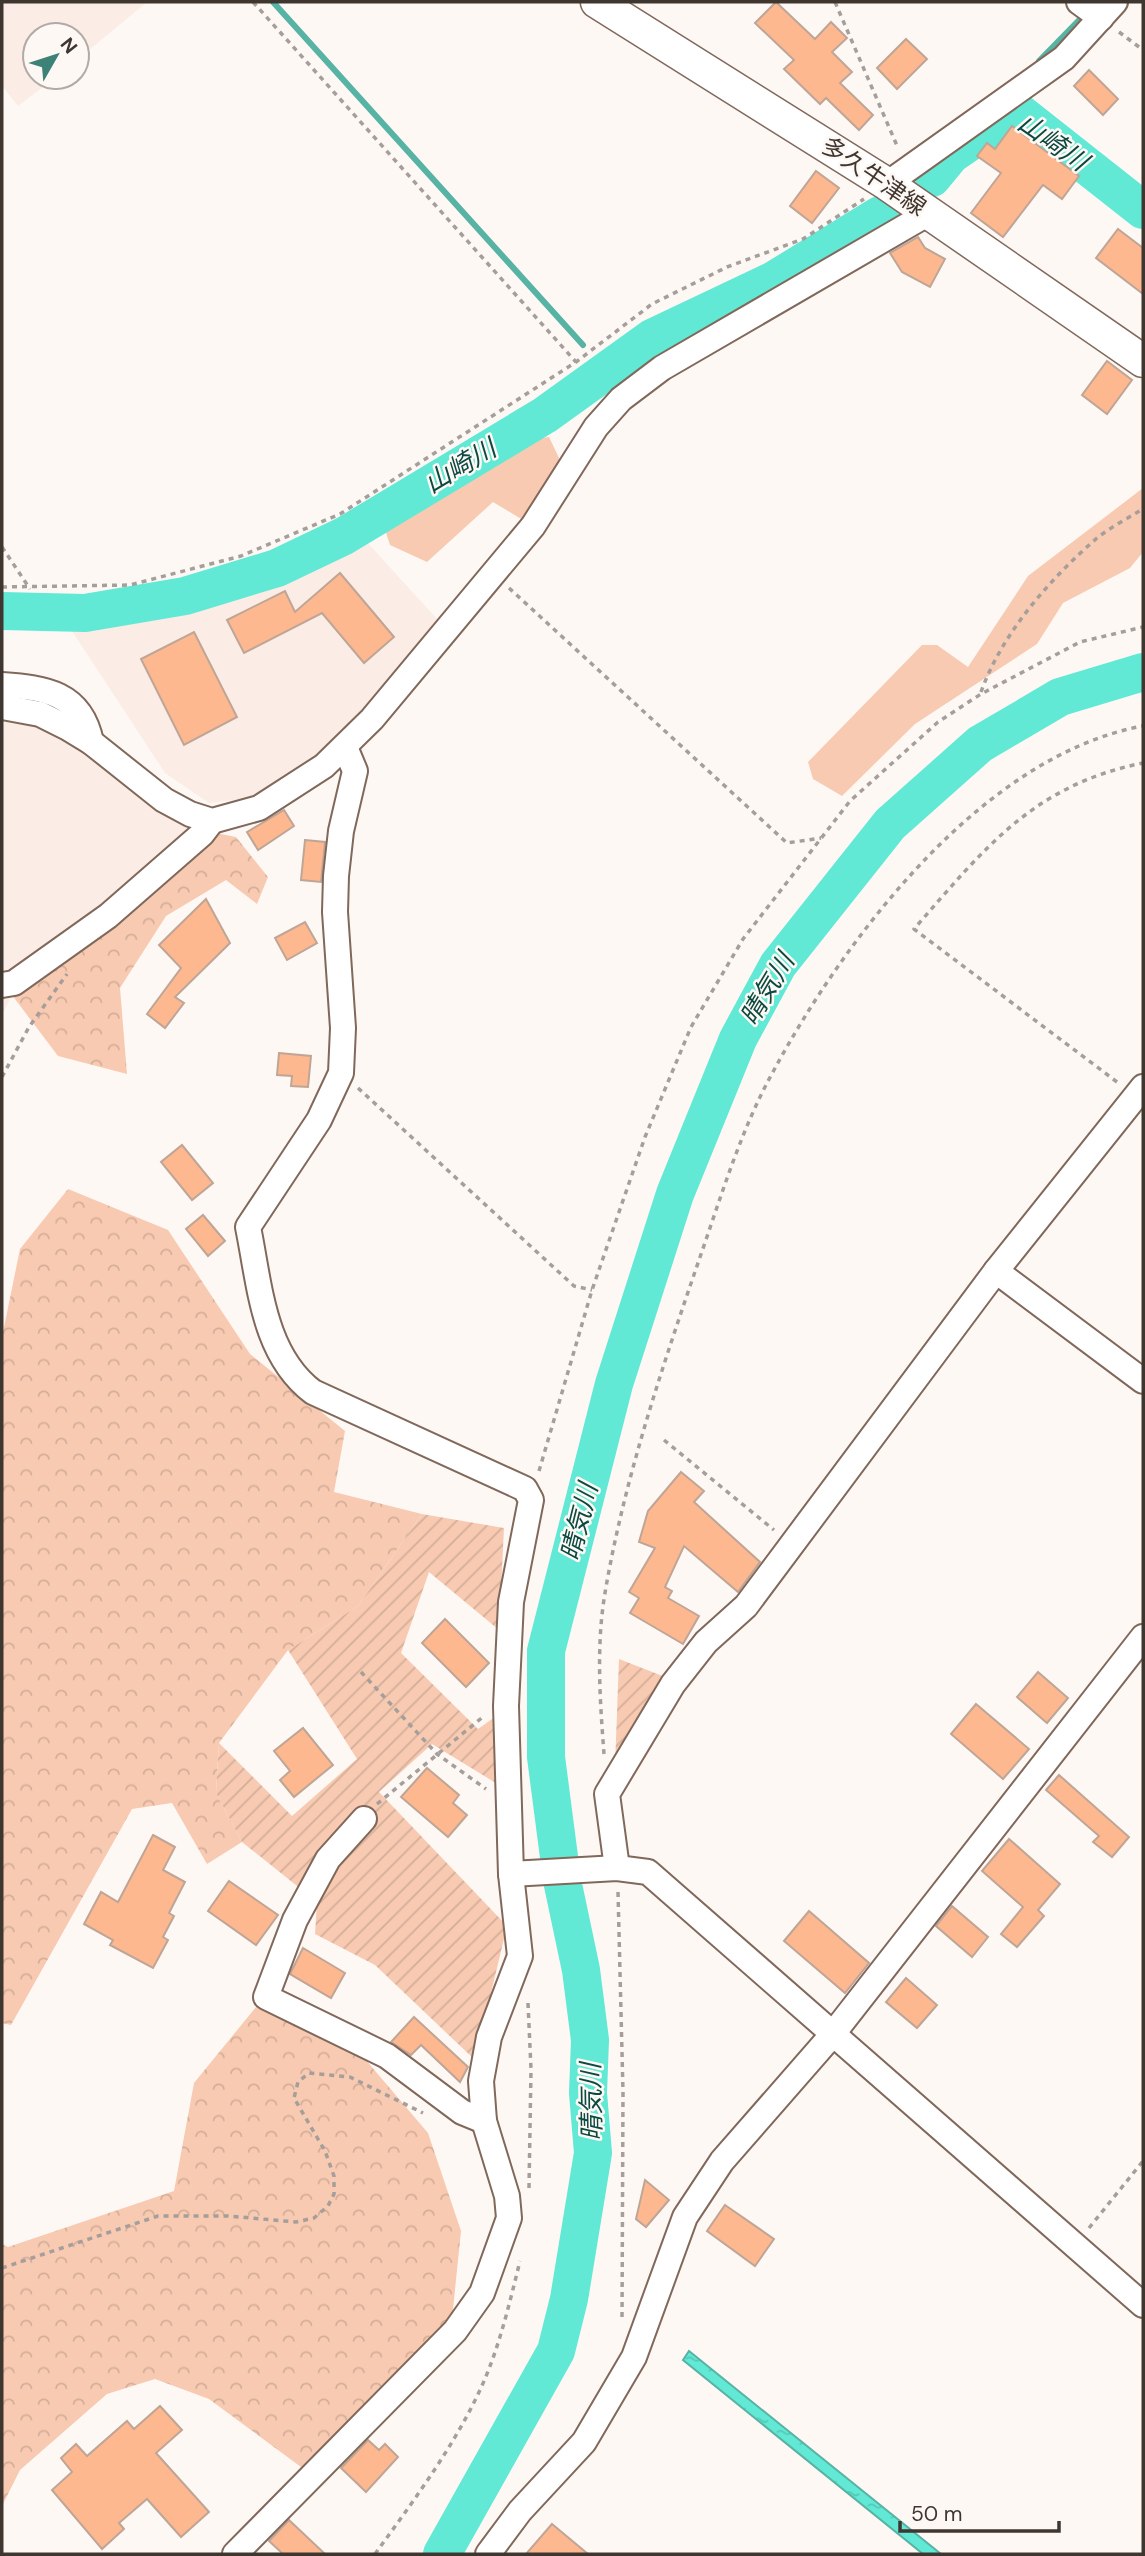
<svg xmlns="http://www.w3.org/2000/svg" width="1145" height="2556" font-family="'DM Sans','Noto Sans JP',sans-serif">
<defs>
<pattern id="forest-crowns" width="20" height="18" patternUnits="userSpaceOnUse" patternTransform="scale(1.75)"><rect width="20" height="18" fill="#f7cab1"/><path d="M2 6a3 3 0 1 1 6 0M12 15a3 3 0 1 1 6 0" fill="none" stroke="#d5ae99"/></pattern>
<pattern id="garden-furrows" width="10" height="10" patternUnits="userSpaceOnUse" patternTransform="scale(1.75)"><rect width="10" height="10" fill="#f7cab1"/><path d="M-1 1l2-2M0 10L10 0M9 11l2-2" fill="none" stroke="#d5ae99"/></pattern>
<pattern id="water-ripples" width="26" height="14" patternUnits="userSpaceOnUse" patternTransform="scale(1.75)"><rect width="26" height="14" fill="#61e9d5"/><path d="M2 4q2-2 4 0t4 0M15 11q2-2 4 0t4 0" fill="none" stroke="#55c8b7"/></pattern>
</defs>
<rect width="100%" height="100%" fill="#fef8f5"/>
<!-- built -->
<g fill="#fbede5">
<polygon points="2,2 147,2 77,60 77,35 35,35 35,77 56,77 18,106 2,86"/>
<polygon points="365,540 439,621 356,728 266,796 209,803 165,773 68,625 193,609 298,577"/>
<polygon points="2,717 51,729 191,828 68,952 12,995 2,1015"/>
</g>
<!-- green -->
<g fill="#f7cab1">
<polygon points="549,437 560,460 523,520 493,502 427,562 390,545 382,520 518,441"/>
<polygon points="1143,488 1143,552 1130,568 1063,603 1037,644 915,724 842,796 813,779 808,762 922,645 937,645 968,667 1028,576"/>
</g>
<!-- forest -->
<g fill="url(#forest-crowns)">
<polygon points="191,828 236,837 268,877 257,904 226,880 166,916 120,988 127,1074 58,1056 12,995 68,952 119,889"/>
<polygon points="68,1189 168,1230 250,1354 345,1431 334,1492 422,1514 358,1606 288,1650 219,1743 216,1793 242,1842 207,1864 172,1803 132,1809 11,2025 2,2023 2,1337 20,1249"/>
<polygon points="256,2007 365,2059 428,2133 461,2231 452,2319 305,2470 209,2399 155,2379 107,2394 20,2470 2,2506 2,2244 8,2247 174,2191 194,2083"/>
</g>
<!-- garden -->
<g fill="url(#garden-furrows)">
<polygon points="422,1514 504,1528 499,1630 429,1572 401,1653 478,1729 499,1714 504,1788 432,1744 379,1792 507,1926 475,2060 375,1965 315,1934 317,1902 242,1842 216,1793 219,1743 292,1816 357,1759 288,1650 358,1606"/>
<polygon points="619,1659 678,1682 614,1793"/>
</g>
<!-- water -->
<polygon fill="url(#water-ripples)" stroke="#57b3a4" stroke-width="2" points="689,2351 941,2554 923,2554 683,2360"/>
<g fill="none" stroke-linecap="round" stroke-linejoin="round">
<!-- stream -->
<g stroke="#57b3a4" stroke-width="6">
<polyline points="273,2 583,345"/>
<polyline points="1039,61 1085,14"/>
</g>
<!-- river -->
<g stroke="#61e9d5" stroke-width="38">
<polyline points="932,178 951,155 1016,110 1143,210"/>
<polyline points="2,611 85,613 185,596 277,568 344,536 545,415 652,338 774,280 880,215"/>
<polyline points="442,2554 556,2351 569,2299 593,2153 588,2093 590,2040 581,1970 562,1880 546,1757 546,1651 614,1384 675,1194 738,1039 778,965 890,824 980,744 1060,697 1143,672"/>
</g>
</g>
<!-- building -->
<g fill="#feb88f" stroke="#bfa596" stroke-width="2">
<polygon points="776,2 815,39 831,22 847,38 832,52 852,72 840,83 873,115 859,130 826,98 820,104 784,69 794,60 755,23"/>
<polygon points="906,39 927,59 897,89 877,68"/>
<polygon points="1089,70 1118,99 1103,115 1074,86"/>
<polygon points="1012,126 1079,176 1062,199 1043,185 1003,237 971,213 1001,173 977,156 987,143 995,149"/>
<polygon points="816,171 839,188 812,223 790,206"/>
<polygon points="1118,229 1143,248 1143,294 1096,258"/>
<polygon points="918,237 925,248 945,259 930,287 902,272 890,253"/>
<polygon points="1107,361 1132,380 1107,414 1082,395"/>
<polygon points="340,573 394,637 364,663 322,613 244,653 227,620 285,591 295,612"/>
<polygon points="194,632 237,717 184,745 141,659"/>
<polygon points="284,810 294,826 258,850 247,832"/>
<polygon points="305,840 325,842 321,882 301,880"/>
<polygon points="206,899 230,943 175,997 184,1003 165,1028 147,1014 181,968 159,945"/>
<polygon points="305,922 317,943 287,960 275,938"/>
<polygon points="279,1053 311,1056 308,1087 291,1086 292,1076 277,1075"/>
<polygon points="182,1145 213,1183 192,1200 161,1162"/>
<polygon points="203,1215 225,1241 208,1256 186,1229"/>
<polygon points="681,1472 704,1491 694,1502 760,1562 738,1592 684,1546 665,1587 672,1591 668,1598 699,1616 683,1644 630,1613 639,1598 629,1592 655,1548 639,1542 648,1511"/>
<polygon points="445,1619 489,1663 466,1687 422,1643"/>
<polygon points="1038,1672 1068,1698 1047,1723 1017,1697"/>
<polygon points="976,1704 1029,1749 1003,1779 951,1734"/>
<polygon points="303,1728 333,1765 294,1797 280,1780 290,1771 274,1751"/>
<polygon points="427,1768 459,1795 453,1803 467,1815 448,1837 401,1797"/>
<polygon points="1059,1775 1129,1837 1112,1857 1093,1842 1099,1836 1046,1790"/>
<polygon points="153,1835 175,1847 163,1870 185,1882 169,1913 174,1916 163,1937 168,1940 153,1968 110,1945 113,1940 84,1924 101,1892 118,1902"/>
<polygon points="1009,1839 1060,1884 1038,1910 1044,1916 1017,1947 1001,1934 1023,1907 982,1871"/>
<polygon points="229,1881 278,1915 256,1945 208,1911"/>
<polygon points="952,1906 988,1937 972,1957 936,1926"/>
<polygon points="809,1911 869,1963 845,1993 784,1941"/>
<polygon points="303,1948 345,1973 331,1998 290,1974"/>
<polygon points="906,1978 937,2005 917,2028 886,2002"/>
<polygon points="414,2017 468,2067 460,2082 421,2045 411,2055 391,2042"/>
<polygon points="645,2180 669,2200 646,2227 636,2219"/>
<polygon points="725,2205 774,2239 755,2266 707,2231"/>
<polygon points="160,2406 182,2430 156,2453 209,2512 181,2537 147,2499 119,2523 124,2529 102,2549 52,2490 72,2472 61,2458 76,2444 87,2456 127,2421 134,2429"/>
<polygon points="368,2440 379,2450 385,2444 398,2457 366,2492 341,2468"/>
<polygon points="289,2520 325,2554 283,2554 269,2541"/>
<polygon points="552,2524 588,2554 526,2554"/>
</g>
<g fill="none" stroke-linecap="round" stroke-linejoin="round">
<!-- minor casing -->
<g stroke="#80685b" stroke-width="28">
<g id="minor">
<polyline points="1079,2 1101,18"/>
<polyline points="887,184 1064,58 1115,2"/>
<path d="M2,685C46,688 81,693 91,742"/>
<polyline points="2,707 40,714 68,728 91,742 164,800 190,814 212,821 259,808 324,766 372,719 533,526 596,427 621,399 662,368 929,213"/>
<polyline points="2,985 14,983 108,916 202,834 212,821"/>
<polyline points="996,1271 1143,1381"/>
<polyline points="364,1819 328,1859 295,1920 266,1997 387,2056 462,2112 484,2121"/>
<polyline points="617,1868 607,1794 673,1684 706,1642 746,1606 996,1271 1143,1087"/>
<polyline points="511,1874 617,1868 648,1872 1143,2305"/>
<path d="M235,2554L455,2331L482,2293L509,2218L507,2196L484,2121L481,2081L489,2037L520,1956L511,1874L506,1706L511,1602L531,1500L525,1489L313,1392C263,1354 260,1286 248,1227L319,1120L341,1073L343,1028L335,912L336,876L341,831L355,771L345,747"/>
<polyline points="488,2554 520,2511 584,2442 634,2357 685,2217 722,2161 832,2035 1143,1637"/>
</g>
</g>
<!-- major casing -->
<g stroke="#80685b" stroke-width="35">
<polyline id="major" points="597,2 887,184 1143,361"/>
</g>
<!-- path -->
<g stroke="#a69e9a" stroke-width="3.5" stroke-dasharray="5 5" stroke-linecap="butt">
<polyline points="253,2 576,362"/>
<polyline points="835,2 898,148"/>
<polyline points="1119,32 1143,50"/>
<polyline points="2,547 30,589"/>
<polyline points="2,587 130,585 241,556 340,514 576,362 652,304 727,267 803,239 864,199"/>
<polyline points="509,588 787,843 821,838"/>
<path d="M981,692C1002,633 1050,579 1097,538C1111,527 1128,518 1143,509"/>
<polyline points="2,1077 29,1027 67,974"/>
<path d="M1117,1082L914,929C984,849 1033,785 1143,763"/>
<polyline points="358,1088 574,1286 592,1290"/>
<polyline points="664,1440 774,1530"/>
<polyline points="539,1471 592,1290 645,1137 691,1027 743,939 850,801 938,722 981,694 1080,642 1143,627"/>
<polyline points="361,1672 437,1754 486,1789"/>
<path d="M604,1754C600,1701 596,1646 605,1593C624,1480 662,1368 699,1260C721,1197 741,1129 774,1070C847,935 984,755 1143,726"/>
<polyline points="377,1804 484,1716"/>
<polyline points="618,1892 623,2092 622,2321"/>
<polyline points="528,2003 531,2069 529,2188"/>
<polyline points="1089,2228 1143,2161"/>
<polyline points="2,2268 158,2216 228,2216 296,2222 314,2218 328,2206 334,2194 334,2176 325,2151 294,2098 298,2082 309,2073 350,2077 423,2113"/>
<path d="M375,2554C412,2503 453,2448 480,2390C499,2349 509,2305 520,2261"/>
</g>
<!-- minor -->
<use href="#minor" stroke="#fff" stroke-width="24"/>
<!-- major -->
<use href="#major" stroke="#fff" stroke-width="32"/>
</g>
<g text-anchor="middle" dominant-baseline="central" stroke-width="5" stroke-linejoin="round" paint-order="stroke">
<!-- street labels -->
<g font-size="24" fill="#403630" stroke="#fef8f5">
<text transform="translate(874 176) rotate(34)">多久牛津線</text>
</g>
<!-- water labels -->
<g font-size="26" font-style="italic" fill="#0b4941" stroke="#fef8f5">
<text transform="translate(1053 142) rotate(35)">山崎川</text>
<text transform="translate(460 466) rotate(-31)">山崎川</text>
<text transform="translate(767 989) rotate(-59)">晴気川</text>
<text transform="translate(579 1522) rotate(-76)">晴気川</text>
<text transform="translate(591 2102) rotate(-91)">晴気川</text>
</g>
</g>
<!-- border -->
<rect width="1145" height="2556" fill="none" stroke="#403630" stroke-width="7"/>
<!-- north arrow -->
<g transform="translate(56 56) rotate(51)"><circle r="33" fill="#fef8f5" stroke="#b2aaa6" stroke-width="2"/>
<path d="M0-5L12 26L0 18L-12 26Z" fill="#3d8277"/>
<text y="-10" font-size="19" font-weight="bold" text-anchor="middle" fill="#403630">N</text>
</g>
<!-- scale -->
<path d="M900 2521v10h159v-10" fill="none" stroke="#403630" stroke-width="3.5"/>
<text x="911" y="2521" font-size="21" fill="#403630" stroke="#fef8f5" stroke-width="5" paint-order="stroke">50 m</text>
</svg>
